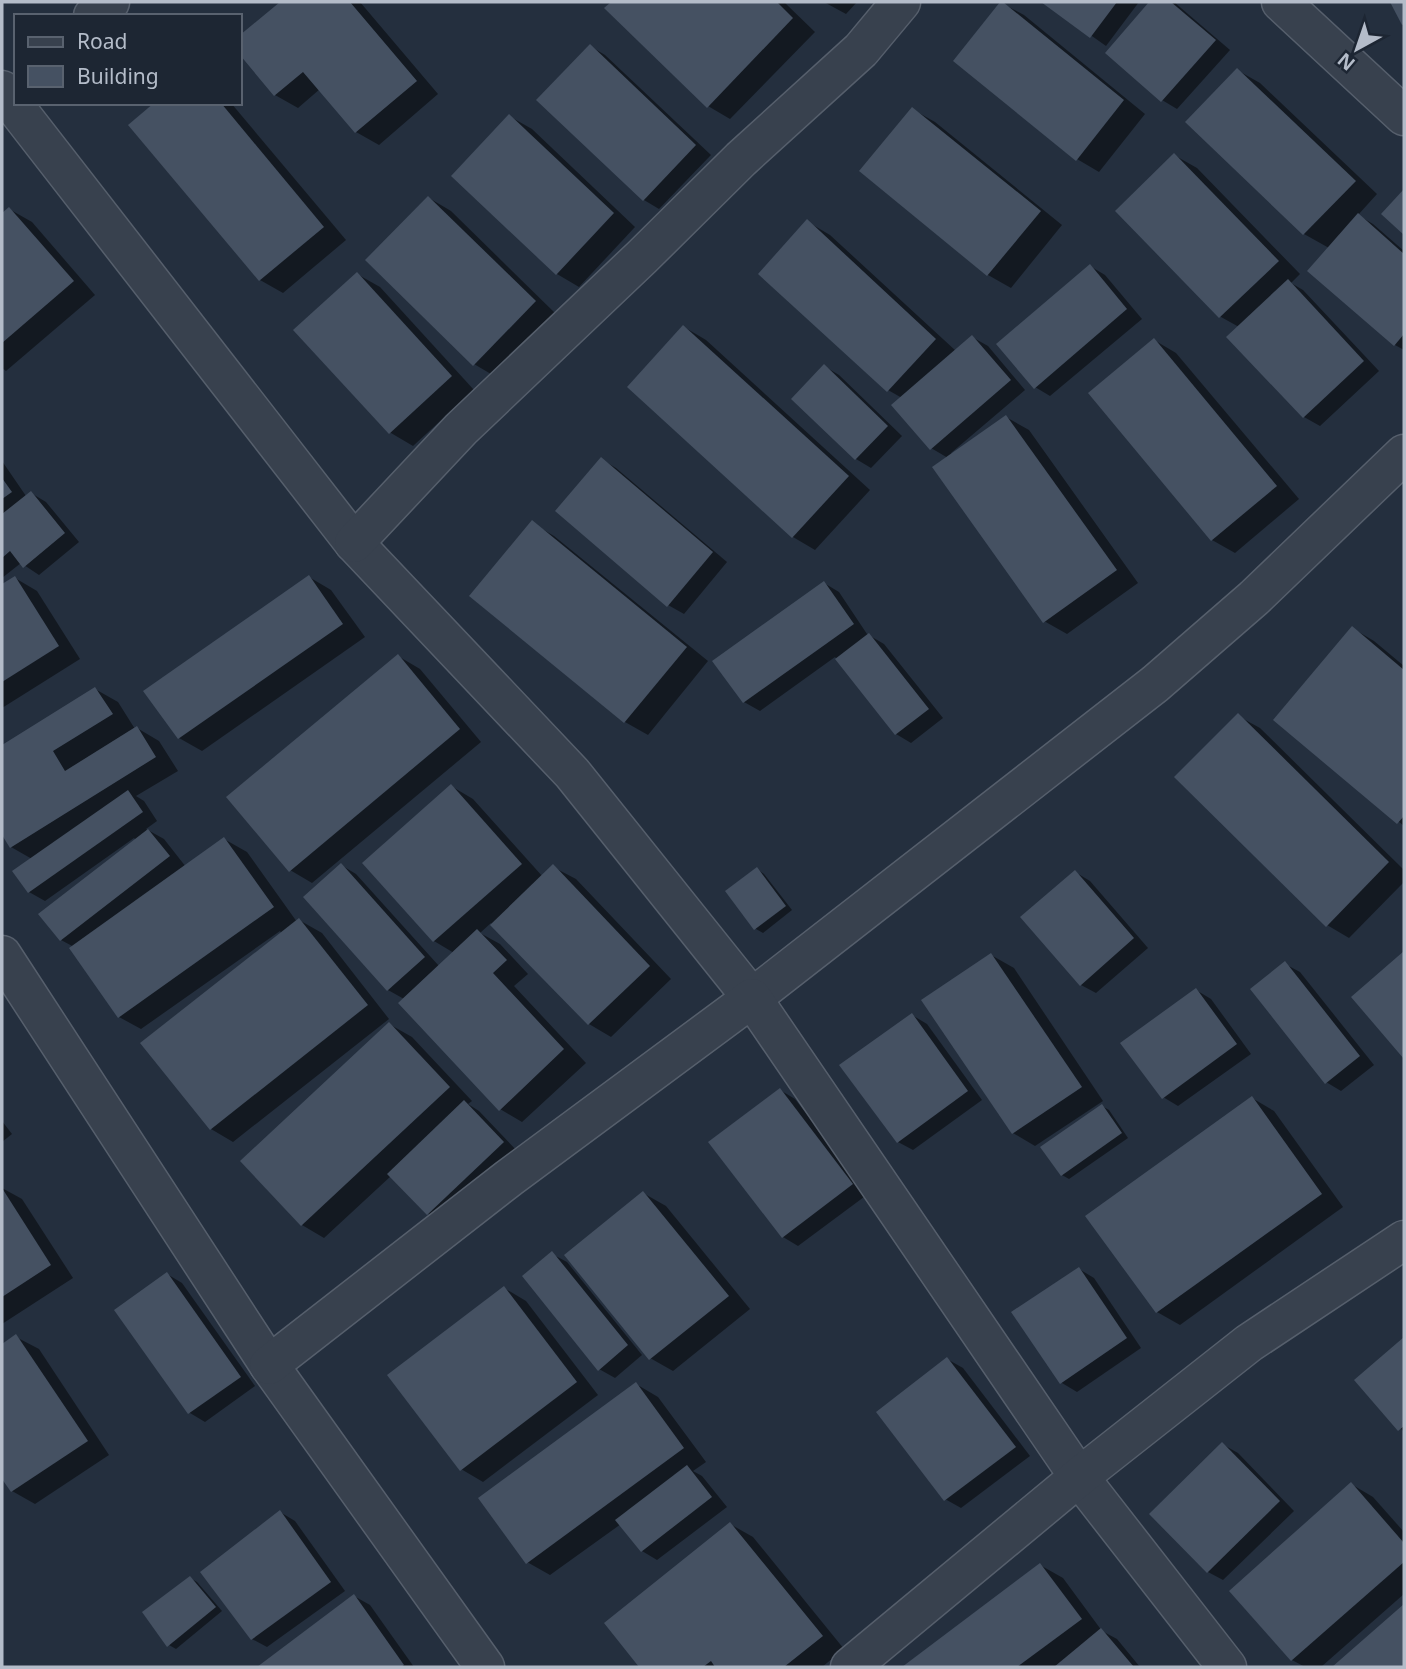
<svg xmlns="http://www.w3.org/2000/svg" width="1406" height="1669" font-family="'Noto Sans',sans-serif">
<rect width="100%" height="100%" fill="#242f3e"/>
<!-- shadow -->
<g fill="#0007">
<polygon points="282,2 360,2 438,94 379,145 356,132 320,89 298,108 275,95 240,52 240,37"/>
<polygon points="613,2 784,2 815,32 730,119 708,106 607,8"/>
<polygon points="824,2 857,2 846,14"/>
<polygon points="1044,2 1139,2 1106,46"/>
<polygon points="1151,2 1174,2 1230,50 1177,109 1162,100 1107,53"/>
<polygon points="1001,3 1024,15 1145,114 1099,172 1077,159"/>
<polygon points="590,46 605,55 711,155 659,209 644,200"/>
<polygon points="1237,70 1260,83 1377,194 1358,215 1373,224 1404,251 1404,350 1395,345 1329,248 1304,234 1187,122"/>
<polygon points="157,103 231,103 346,240 283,293 260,280"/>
<polygon points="912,109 935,122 1062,225 1011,288 988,275 861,171"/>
<polygon points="509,116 532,129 635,227 579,287 557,274"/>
<polygon points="1174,155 1197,168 1300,274 1291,283 1303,290 1379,371 1320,426 1304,417 1228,337 1239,327 1221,317 1117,211"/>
<polygon points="429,198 451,211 557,315 496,377 474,364"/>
<polygon points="9,209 32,222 95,295 6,371 2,368 2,216"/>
<polygon points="808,222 830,235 956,351 972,337 988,346 1025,390 951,453 953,455 1006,417 1029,430 1138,583 1067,634 1044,621 948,458 931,448 902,398 888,390"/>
<polygon points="1090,266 1105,275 1142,319 1050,396 1035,387"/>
<polygon points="357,274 380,287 474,390 413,446 391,433 296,330"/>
<polygon points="684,327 706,340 870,490 815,550 793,537"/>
<polygon points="1154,340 1176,353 1299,499 1235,553 1212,540"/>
<polygon points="824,366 839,375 902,436 871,468 856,459"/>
<polygon points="601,459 616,468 727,562 684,614 668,605 557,511"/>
<polygon points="2,461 26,496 31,493 46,502 79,542 39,575 21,563 2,578"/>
<polygon points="532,523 554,536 708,661 648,735 625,722 472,596"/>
<polygon points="309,577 331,590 365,637 202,751 179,738 146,691"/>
<polygon points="15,578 37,591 80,659 2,708 2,586"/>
<polygon points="824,583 839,592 867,634 884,644 943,718 911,743 896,734 835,657 760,711 744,702"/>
<polygon points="1352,628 1374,641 1404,666 1404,826 1275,720"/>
<polygon points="398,656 420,669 481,742 312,883 290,870"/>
<polygon points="95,689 118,702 135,729 137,728 159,741 178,771 136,796 144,801 157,821 146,829 164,839 186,867 224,839 247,852 297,922 299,920 322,933 389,1019 233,1142 211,1129 282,934 280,931 141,1029 119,1017 74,947 61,940 136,840 134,838 45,901 29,892 32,859 11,847 2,832 2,747"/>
<polygon points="1238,716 1260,728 1404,870 1404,882 1349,938 1327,925"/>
<polygon points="451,786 473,799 543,877 553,867 576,879 671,979 611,1037 589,1024 491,923 480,933 500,944 528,974 514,986 586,1063 522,1122 500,1109 404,999 388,990 341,865 356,874 439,966 454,953 434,941"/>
<polygon points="757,869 764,874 792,910 763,933 756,929"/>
<polygon points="1075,872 1090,881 1148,948 1096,993 1081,985"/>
<polygon points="1404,954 1404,1056 1354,998"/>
<polygon points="991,955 1014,968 1103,1101 1035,1146 1013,1133"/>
<polygon points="1285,964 1300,972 1374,1065 1341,1091 1326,1082"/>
<polygon points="1196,990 1211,999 1251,1054 1178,1106 1163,1097"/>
<polygon points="912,1015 927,1024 982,1100 913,1150 898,1142"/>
<polygon points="389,1024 412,1037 472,1101 468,1104 479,1111 518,1152 444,1223 429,1214 391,1176 324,1238 302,1225"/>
<polygon points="780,1090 795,1099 868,1194 798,1246 783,1237"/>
<polygon points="1252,1098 1274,1111 1343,1207 1180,1325 1157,1312"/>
<polygon points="1102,1106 1109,1110 1128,1138 1069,1179 1062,1175"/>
<polygon points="2,1121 12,1134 2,1142"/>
<polygon points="2,1188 22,1199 73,1278 2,1324"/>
<polygon points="643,1193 666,1206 750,1309 673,1371 650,1358"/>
<polygon points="552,1254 567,1262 642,1355 615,1378 599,1369"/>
<polygon points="1079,1269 1094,1278 1141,1348 1077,1392 1062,1383 1014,1313"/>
<polygon points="167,1274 182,1283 255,1386 205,1422 190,1413"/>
<polygon points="504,1288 526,1301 598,1395 483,1482 461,1469"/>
<polygon points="16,1337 39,1349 109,1455 35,1504 12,1491 2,1475 2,1346"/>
<polygon points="1404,1339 1404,1432 1356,1381"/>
<polygon points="947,1359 963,1368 1030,1456 961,1508 945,1499"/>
<polygon points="636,1384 658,1397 706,1462 693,1471 702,1476 727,1507 657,1560 642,1551 621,1524 550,1575 527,1562"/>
<polygon points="1222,1444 1238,1453 1294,1511 1223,1580 1208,1572"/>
<polygon points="1351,1484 1373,1497 1404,1532 1404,1594 1321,1667 1305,1667 1292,1660 1231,1591"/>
<polygon points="280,1512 295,1521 345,1591 267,1647 252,1639"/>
<polygon points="730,1524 753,1537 844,1649 822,1667 641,1667 606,1623"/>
<polygon points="1040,1565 1063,1578 1102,1631 1117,1639 1140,1667 905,1667"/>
<polygon points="190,1578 197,1582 222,1611 176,1649 169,1645"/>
<polygon points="354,1596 370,1605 414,1667 260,1667"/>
<polygon points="1404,1607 1404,1667 1335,1667"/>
</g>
<!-- building -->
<g fill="#455162">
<polygon points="280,2 350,2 417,81 355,133 303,72 274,96 240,55 240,35"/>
<polygon points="611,2 777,2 793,18 707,108 604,8"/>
<polygon points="1000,2 1003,2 1124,100 1076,161 953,61"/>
<polygon points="1041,2 1117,2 1090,38"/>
<polygon points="1149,2 1171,2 1216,40 1161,102 1105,53"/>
<polygon points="1390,2 1404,2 1404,24 1402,25"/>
<polygon points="590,44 696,145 643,201 536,100"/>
<polygon points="1237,68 1356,181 1303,235 1185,122"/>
<polygon points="154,103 221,103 324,227 259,281 128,125"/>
<polygon points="912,107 1041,211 987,276 859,171"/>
<polygon points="509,114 614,213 556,275 451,176"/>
<polygon points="1174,153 1279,261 1219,318 1115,211"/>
<polygon points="1404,189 1404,235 1381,214"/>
<polygon points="428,196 536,301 473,366 365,260"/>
<polygon points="9,207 74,281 2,343 2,213"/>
<polygon points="1358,213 1404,254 1404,334 1394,346 1307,271"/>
<polygon points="807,219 936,339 887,392 758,274"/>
<polygon points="1090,264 1127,309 1034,389 996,344"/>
<polygon points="357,272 452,376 389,434 293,330"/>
<polygon points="1288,279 1364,361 1303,418 1226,337"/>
<polygon points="683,325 849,476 792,538 627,387"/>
<polygon points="972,335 1011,380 930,450 891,405"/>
<polygon points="1154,338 1277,486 1211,541 1088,393"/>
<polygon points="824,364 888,426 855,460 791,399"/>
<polygon points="1006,415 1117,570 1043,623 932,467"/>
<polygon points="601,457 713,552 667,607 555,511"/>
<polygon points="2,478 12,492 2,499"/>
<polygon points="31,491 65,533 23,568 10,551 2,558 2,514"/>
<polygon points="532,520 687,647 624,723 469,596"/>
<polygon points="309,575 343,624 178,739 143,691"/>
<polygon points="15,576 59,646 2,682 2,584"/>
<polygon points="824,581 854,624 743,703 712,661"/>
<polygon points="1352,626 1404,670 1404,816 1397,824 1273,720"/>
<polygon points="869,633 929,709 895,735 835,659"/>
<polygon points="398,654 460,729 289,872 226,797"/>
<polygon points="95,687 113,714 53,751 65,771 137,726 156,757 10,848 2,835 2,745"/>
<polygon points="1238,713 1389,862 1326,927 1174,777"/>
<polygon points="451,784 522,864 433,942 362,863"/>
<polygon points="128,790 143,812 28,893 12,871"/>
<polygon points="148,829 170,856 60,941 38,914"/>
<polygon points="224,837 274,907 118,1018 69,948"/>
<polygon points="341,863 425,957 387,991 303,897"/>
<polygon points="553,864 650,966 588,1025 490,925"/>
<polygon points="757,867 786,906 754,930 725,891"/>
<polygon points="1075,870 1134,938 1080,986 1020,917"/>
<polygon points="299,918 368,1005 210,1130 140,1043"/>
<polygon points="477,929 507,960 493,973 564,1049 499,1111 398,1003"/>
<polygon points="1404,951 1404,1059 1351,997"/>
<polygon points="991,953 1082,1087 1012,1134 921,1000"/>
<polygon points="1285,961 1360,1056 1325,1084 1250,989"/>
<polygon points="1196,988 1237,1044 1162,1099 1120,1043"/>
<polygon points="912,1013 968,1091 897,1143 839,1065"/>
<polygon points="389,1022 450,1087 301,1226 240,1161"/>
<polygon points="780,1088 853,1184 782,1238 708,1142"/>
<polygon points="1252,1096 1322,1194 1156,1313 1085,1216"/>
<polygon points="464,1100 504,1142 427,1215 387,1174"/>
<polygon points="1102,1104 1122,1133 1061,1176 1040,1147"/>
<polygon points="2,1188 51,1265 2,1297"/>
<polygon points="643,1191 729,1296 649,1360 564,1255"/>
<polygon points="552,1251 628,1345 598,1371 522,1276"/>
<polygon points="1079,1267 1127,1338 1060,1384 1011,1312"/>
<polygon points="167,1272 241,1377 188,1414 114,1310"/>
<polygon points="504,1286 577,1382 460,1471 387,1375"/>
<polygon points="16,1334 88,1441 11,1492 2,1479 2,1344"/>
<polygon points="1404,1337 1404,1426 1398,1431 1354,1380"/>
<polygon points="947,1357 1016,1447 944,1501 876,1412"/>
<polygon points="636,1382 684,1448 526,1564 478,1498"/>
<polygon points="1222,1442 1280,1501 1207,1573 1149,1514"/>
<polygon points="687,1465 712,1497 641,1552 615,1520"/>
<polygon points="1351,1482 1404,1543 1404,1562 1291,1661 1229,1591"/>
<polygon points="280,1510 331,1582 251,1640 200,1572"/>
<polygon points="730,1522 823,1636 784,1667 715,1667 711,1661 703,1667 639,1667 604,1623"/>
<polygon points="1040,1563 1082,1619 1017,1667 902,1667"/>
<polygon points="190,1576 216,1607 167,1647 142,1612"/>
<polygon points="354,1594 404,1665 401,1667 257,1667"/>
<polygon points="1404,1604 1404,1667 1332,1667"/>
<polygon points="1101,1628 1134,1667 1054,1667"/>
</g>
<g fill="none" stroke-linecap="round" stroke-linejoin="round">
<!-- street casing -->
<g stroke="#565f6c" stroke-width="41">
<g id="street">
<polyline points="1281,2 1404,116"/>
<polyline points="93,16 110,2"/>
<polyline points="2,90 354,543 572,773 752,998 1155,684 1254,598 1404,454"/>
<polyline points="354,543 461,429 642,257 741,159 861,50 901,2"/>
<polyline points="2,955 269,1365 485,1667"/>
<polyline points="269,1365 509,1178 752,998 1079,1477 1227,1667"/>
<polyline points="850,1667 1079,1477 1249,1343 1404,1240"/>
</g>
</g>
<!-- street -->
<use href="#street" stroke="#38414e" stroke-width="38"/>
</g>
<!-- border -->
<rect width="1406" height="1669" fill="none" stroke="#b4bcc9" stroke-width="7"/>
<!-- legend -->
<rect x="14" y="14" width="228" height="91" fill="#1d2633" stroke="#59626f" stroke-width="2"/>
<rect x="28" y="37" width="35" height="10" fill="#38414e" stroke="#59626f" stroke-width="2"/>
<text x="77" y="49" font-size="21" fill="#b4bcc9">Road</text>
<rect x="28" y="66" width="35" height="21" fill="#455162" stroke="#59626f" stroke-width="2"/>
<text x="77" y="84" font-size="21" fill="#b4bcc9">Building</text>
<!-- north arrow -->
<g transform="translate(1357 49) rotate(220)" stroke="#1d2633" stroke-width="5" paint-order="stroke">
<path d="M0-5L12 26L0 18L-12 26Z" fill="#b4bcc9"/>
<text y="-10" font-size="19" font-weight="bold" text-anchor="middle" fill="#b4bcc9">N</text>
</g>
</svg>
